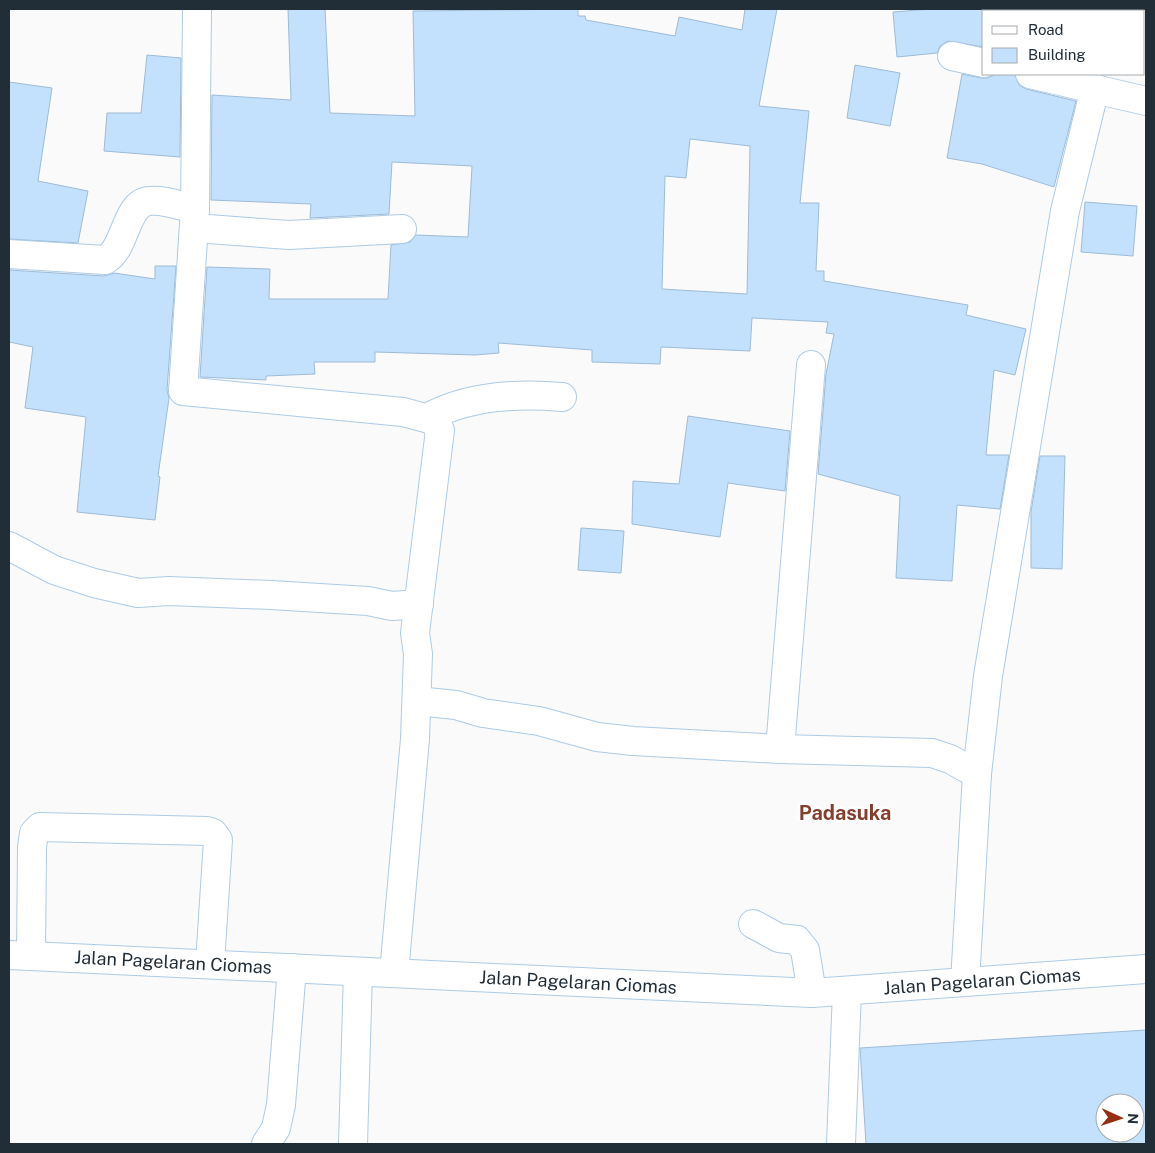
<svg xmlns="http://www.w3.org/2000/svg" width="1155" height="1153" font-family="'Public Sans',sans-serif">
<rect width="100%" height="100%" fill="#fafafa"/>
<!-- building -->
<g fill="#c3e1fd" stroke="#9ebbd6" fill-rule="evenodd">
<path d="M288,9H325L330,113L415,116L413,11L578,9V16H585L586,20L675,36L679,17L742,30L745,9H777L759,106L809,111L800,203H819L816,271H824V281L968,305L966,315L1026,329L1015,375L994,370L986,455H1009L1000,509L957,505L952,581L896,578L900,496L818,474L826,374L834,334L826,333L828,322L752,318L750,351L661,347L660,364L592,362V350L498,343L499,353L475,355L375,352V362H314L315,374L266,376V380L200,377L207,267L270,269L269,299H388L391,245L410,242L416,235L468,237L472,166L392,162L389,214L310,218L311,204L211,200L212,95L291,100ZM690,139L750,146L747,294L662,289L665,176L686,178Z"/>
<polygon points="931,9 984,9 984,47 948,41 940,46 937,53 897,57 893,12"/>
<polygon points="147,55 181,58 180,157 104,151 107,113 141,113"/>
<polygon points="855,65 900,73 890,126 847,118"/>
<polygon points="962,74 981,78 988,78 995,74 1015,74 1019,85 1026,89 1076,101 1054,187 982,164 947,158"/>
<polygon points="9,82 52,88 38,181 88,191 78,243 9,239"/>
<polygon points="1085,202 1137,206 1133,256 1081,252"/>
<polygon points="155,266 176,266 167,390 169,398 158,476 160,477 155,520 77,512 86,417 25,408 33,347 9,342 9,270 104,276 114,273 155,279"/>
<polygon points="688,416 790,431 785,491 728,483 720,537 632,524 633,481 679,484"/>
<polygon points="1040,456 1065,456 1062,569 1031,568 1031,512"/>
<polygon points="581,528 624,531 621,573 578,570"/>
<path d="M1146,1030V1144H866L860,1048ZM1105,1103H1135V1133H1105Z"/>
</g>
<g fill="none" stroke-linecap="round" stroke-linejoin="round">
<!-- minor casing -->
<g stroke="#adcbe6" stroke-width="30">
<g id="minor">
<polyline points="197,9 195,209 183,391 403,412 433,420 440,430 415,633 418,654 415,739 394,973"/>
<polyline points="952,56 984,63"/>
<polyline points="1030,74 1146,101"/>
<polyline points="194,228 289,235 402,229"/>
<path d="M9,254L105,260C126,250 125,203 149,201C163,199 181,206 195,209"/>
<path d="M427,418C467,396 517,393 562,397"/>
<polyline points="9,546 54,570 94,583 138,593 169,591 271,595 368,601 392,606 419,604"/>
<polyline points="417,701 456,705 483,713 539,721 597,737 633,741 780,749 932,753 950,759 977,774"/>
<polyline points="780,749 811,365"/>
<polyline points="753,924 779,938 797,940 805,950 812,993"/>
<polyline points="31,955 32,847 34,833 40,827 207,831 213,833 218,840 210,963"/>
<polyline points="965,982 977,774 988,676 1065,211 1095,88"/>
<polyline points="266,1144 276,1128 281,1105 292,968"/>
<polyline points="353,1144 358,972"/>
<polyline points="841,1144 847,991"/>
</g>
</g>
<!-- secondary casing -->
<g stroke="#adcbe6" stroke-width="30">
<polyline id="secondary" points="9,955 812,993 1146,969"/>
</g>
<!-- minor -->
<use href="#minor" stroke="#fff" stroke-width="28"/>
<!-- secondary -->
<use href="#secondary" stroke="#fff" stroke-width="28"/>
</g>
<g text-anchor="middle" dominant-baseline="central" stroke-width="5" stroke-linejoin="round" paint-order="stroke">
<!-- street labels -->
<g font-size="18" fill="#212d37" stroke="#fff">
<text transform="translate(173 962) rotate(3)">Jalan Pagelaran Ciomas</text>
<text transform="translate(982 981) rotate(-4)">Jalan Pagelaran Ciomas</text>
<text transform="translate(578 982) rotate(3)">Jalan Pagelaran Ciomas</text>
</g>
<!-- quarter labels -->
<g font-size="20" font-weight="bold" fill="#843f2c" stroke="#fff">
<text x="845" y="813">Padasuka</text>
</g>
</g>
<!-- border -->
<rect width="1155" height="1153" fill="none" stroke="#212d37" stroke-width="20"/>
<!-- legend -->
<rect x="982" y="10" width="162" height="65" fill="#ffffff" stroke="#a6abaf"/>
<rect x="992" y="26" width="25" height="8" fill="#ffffff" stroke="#a6abaf"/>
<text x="1028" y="35" font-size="15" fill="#212d37">Road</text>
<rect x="992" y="48" width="25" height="15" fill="#c3e1fd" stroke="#a6abaf"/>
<text x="1028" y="60" font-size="15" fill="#212d37">Building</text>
<!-- north arrow -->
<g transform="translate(1120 1118) rotate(93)"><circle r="24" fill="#ffffff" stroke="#a6abaf"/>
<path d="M0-4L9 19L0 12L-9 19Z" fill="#962f11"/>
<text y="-8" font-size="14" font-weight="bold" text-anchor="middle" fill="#212d37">N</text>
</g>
</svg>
